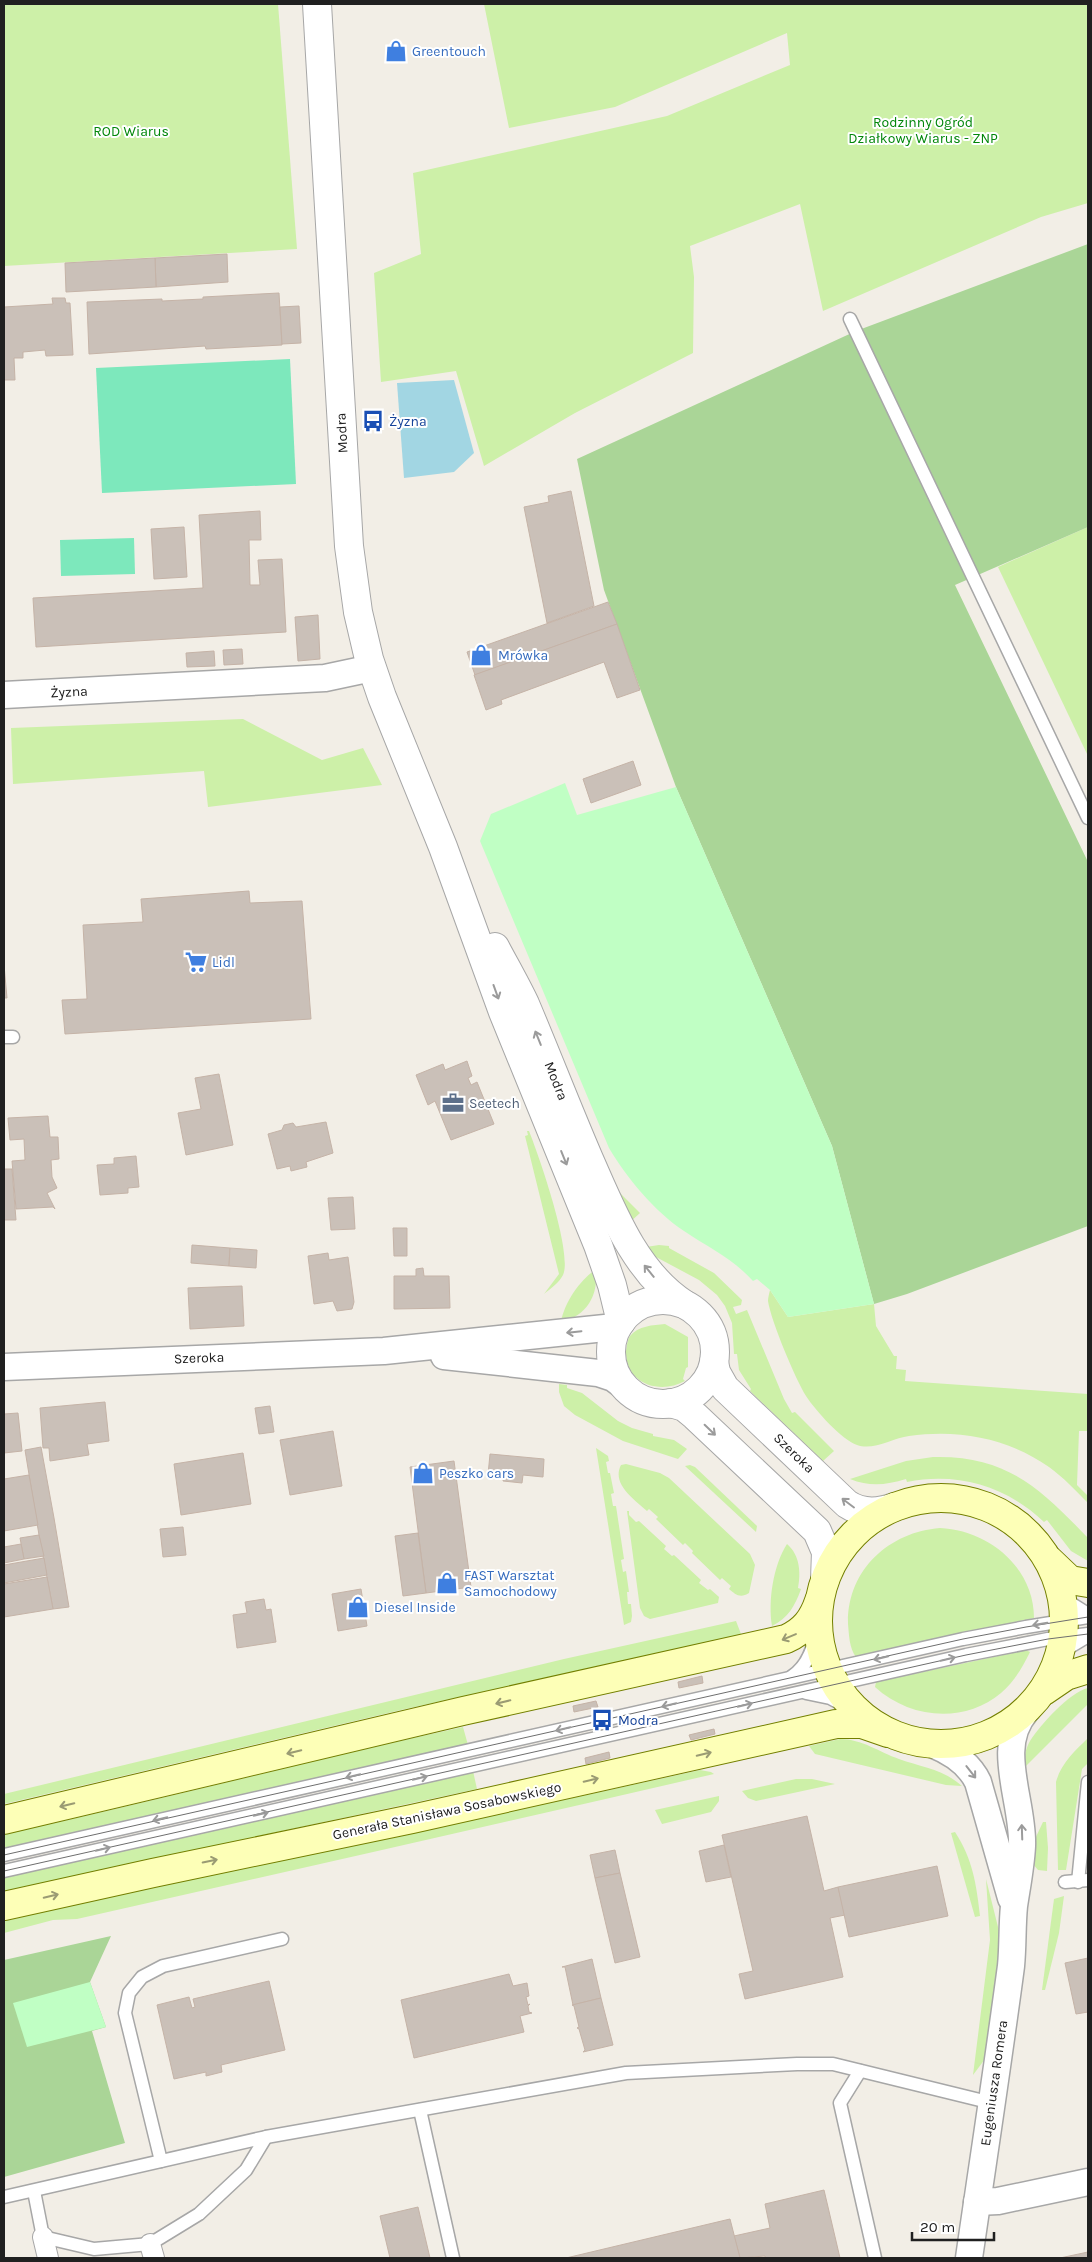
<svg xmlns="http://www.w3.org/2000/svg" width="1092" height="2262" font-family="Karla,sans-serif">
<rect width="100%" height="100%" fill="#f2eee6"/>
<!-- grass -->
<g fill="#cdf0a8">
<polygon points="4,4 278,4 297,249 4,266"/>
<polygon points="484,4 1088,4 1088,203 1041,217 823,311 800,204 690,246 694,277 693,353 575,413 484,466 456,371 381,382 374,273 421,254 413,173 667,116 790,65 787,33 615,107 509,128"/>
<polygon points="1088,527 1088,756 998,567"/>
<polygon points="243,719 322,760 363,748 382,785 208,807 204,771 13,784 11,728"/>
<path d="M527,1131H529C539,1156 573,1253 563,1275C559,1283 551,1288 544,1294L559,1274L525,1136L528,1135Z"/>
<polygon points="612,1185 640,1213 629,1223"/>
<polygon points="659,1245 669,1246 669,1248 714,1273 742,1300 741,1305 733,1307 736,1314 747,1310 784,1399 792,1413 795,1412 834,1451 823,1461 750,1391 751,1389 739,1370 737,1354 734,1354 732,1323 725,1306 717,1295 699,1280 656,1257 646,1247"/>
<path d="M595,1270C600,1293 586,1318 561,1321C565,1302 579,1281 595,1270Z"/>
<path d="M770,1290L788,1317L874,1304L876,1326L894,1356H897L896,1369L906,1370L905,1381L1088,1394V1431H1079L1077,1485L1088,1496V1503C1076,1491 1063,1477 1049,1467C1007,1438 959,1429 909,1436C893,1438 873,1451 857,1445C842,1440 815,1410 806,1396C795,1378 771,1321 768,1301C768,1298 769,1294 770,1290Z"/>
<path d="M665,1324L688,1337V1367L686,1368L683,1379L685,1381C660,1395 625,1384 626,1351C627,1347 627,1340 630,1336C638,1326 653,1325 665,1324Z"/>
<polygon points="559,1384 567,1385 567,1388 582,1393 618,1421 632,1428 653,1434 653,1436 674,1440 687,1449 678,1459 623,1441 575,1415 564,1406 559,1392"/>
<polygon points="596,1448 608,1456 609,1461 606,1462 608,1473 610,1473 614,1493 611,1494 613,1506 616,1506 624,1559 621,1560 623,1572 626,1571 629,1592 627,1592 628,1604 631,1604 632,1616 631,1622 624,1625"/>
<path d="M933,1457C1007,1455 1041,1489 1088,1538V1561L1071,1551L1047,1520L1044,1522C1006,1486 958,1472 907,1482L906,1479C886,1485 870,1487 850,1479L906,1461Z"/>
<path d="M626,1464L660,1473L669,1478L750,1554L755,1565L749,1593C740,1599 735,1594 729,1589L731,1586L722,1578L720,1580L692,1553L693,1551L685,1543L683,1545L656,1519L658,1517L649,1509L647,1511C635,1500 611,1484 621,1465Z"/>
<polygon points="690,1465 695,1467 757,1526 756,1532 685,1466"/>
<polygon points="627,1511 629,1511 629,1515 636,1522 639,1521 666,1546 664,1549 672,1556 674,1555 701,1580 699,1583 708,1590 710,1589 719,1597 718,1603 650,1619 644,1616 640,1608"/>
<path d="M940,1528C988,1530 1034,1567 1034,1618L856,1657C849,1648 849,1634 848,1624C847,1570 889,1532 940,1528Z"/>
<path d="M787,1544C800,1555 801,1573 798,1588L801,1589C795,1606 788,1618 772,1626C768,1601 773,1566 787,1544Z"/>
<polygon points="736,1621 741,1634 731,1637 401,1710 4,1804 4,1794 564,1659"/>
<path d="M1026,1650L1030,1652C1022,1668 1014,1682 1001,1693C964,1724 910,1719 875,1687L876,1682Z"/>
<path d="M1088,1688V1704L1024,1768C1024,1758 1025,1750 1030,1741C1040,1725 1070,1692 1088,1688Z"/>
<path d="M463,1727L468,1745L4,1849V1834C158,1801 310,1760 463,1727Z"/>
<path d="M1088,1738V1763L1082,1769L1066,1870H1058L1056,1782C1061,1763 1075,1751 1088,1738Z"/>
<path d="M840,1739C862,1739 879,1752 899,1759C921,1767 943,1769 962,1786L946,1785L815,1754L809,1746Z"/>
<path d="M700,1770L711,1772L714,1774C501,1823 289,1871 77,1919L53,1920L4,1933V1921C235,1868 468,1822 700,1770Z"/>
<polygon points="473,1771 477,1789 4,1891 4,1876"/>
<polygon points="796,1779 812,1779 835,1784 756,1801 748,1798 742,1791"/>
<polygon points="719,1796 719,1801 711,1812 662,1824 655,1810"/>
<polygon points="1043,1822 1046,1822 1048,1848 1047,1871 1038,1870 1033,1864 1034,1841"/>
<path d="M955,1832C973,1860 976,1883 980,1916L975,1917L951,1833Z"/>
<polygon points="986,1879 999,1931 998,1958 985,2059 973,2075 990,1940"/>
<polygon points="1064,1896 1059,1933 1045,1990 1042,1990 1054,1899"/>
</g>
<!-- forest -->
<g fill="#aad597">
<polygon points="1088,244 1088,527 955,585 1088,862 1088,1226 907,1294 874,1304 832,1146 676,787 604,590 577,459 856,331"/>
<polygon points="111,1936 90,1982 106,2027 92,2031 125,2143 4,2177 4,1960"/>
</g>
<!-- park -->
<g fill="#c0ffc4">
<path d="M565,783L577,815L676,787L832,1146L874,1304L788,1317L770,1290L757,1279L753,1281C731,1257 709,1248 684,1231C655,1212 626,1177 609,1148L480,841L491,814Z"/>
<polygon points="90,1982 106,2027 27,2047 13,2003"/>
</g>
<!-- pitch -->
<g fill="#7de8bc">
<polygon points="290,359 296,484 102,493 96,368"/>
<polygon points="134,538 135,574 61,576 60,540"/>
</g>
<!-- water -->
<polygon fill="#a2d6e3" points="454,380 474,453 454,472 404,478 397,383"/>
<!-- building -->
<g fill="#cac0b8" stroke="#c5b3a7">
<polygon points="227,254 228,282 156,287 155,258"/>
<polygon points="155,258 156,287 66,292 65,263"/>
<polygon points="279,293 282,345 206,349 205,346 89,354 87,302 162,299 162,301 203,299 203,297"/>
<polygon points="52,298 65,298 66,303 70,303 73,355 46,356 45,350 23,352 23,358 14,358 15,380 4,380 4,307 53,304"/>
<polygon points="299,306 301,343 282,344 280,307"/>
<polygon points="571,491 594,606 547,623 524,507 549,502 548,496"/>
<polygon points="260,511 261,540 249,540 250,585 260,585 258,560 282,559 286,632 36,647 33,598 203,588 199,515"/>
<polygon points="184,527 187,577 154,579 151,529"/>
<polygon points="608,602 617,624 475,675 467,652"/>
<polygon points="318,615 320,659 298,661 295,617"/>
<polygon points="617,624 640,690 617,698 604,662 501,700 502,704 486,710 474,675"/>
<polygon points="242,649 243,664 224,665 223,650"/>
<polygon points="214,651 215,666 187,667 186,653"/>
<polygon points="633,761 641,785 591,803 583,779"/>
<polygon points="249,891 250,903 302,901 311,1019 65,1034 62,1000 87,999 83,925 143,922 141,899"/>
<polygon points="4,965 7,998 4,998"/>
<polygon points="467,1061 472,1076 468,1078 471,1085 477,1082 494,1124 451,1140 435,1101 428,1105 416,1075 443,1064 445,1070"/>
<polygon points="219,1074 233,1145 186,1155 178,1113 201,1109 195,1078"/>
<polygon points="48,1116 50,1137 58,1137 59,1159 51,1160 52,1177 57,1188 47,1193 55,1209 53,1207 16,1209 12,1161 25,1160 24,1139 10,1140 8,1118"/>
<polygon points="326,1122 333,1153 306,1162 307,1167 291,1171 290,1166 277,1169 268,1134 282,1130 284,1125 293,1123 296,1127"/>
<polygon points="136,1156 139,1187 128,1188 128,1193 100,1195 97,1165 114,1164 114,1158"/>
<polygon points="4,1169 12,1169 16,1220 4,1220"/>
<polygon points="353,1197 355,1229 331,1230 328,1198"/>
<polygon points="393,1228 407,1228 407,1256 394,1256"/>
<polygon points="192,1245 230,1248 229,1266 191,1263"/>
<polygon points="230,1248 257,1250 256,1268 229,1266"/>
<polygon points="328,1253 329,1260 348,1257 354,1302 352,1309 337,1311 333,1301 314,1304 308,1256"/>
<polygon points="423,1268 424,1276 449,1276 450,1308 394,1309 394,1276 416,1276 416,1269"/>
<polygon points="242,1286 244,1326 190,1329 188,1288"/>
<polygon points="105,1402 109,1441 87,1444 89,1455 50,1461 49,1448 43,1448 40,1408"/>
<polygon points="270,1406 274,1432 259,1434 255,1408"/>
<polygon points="18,1413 22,1451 4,1453 4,1414"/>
<polygon points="333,1431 342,1486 290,1495 280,1440"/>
<polygon points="41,1447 54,1518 69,1607 53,1609 39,1535 25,1450"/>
<polygon points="243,1453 251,1504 181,1515 174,1464"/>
<polygon points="490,1454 544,1459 543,1477 523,1475 522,1483 503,1481 504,1476 488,1475"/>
<polygon points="454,1461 471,1587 426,1593 410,1467"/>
<polygon points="29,1475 38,1525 4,1531 4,1479"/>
<polygon points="183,1527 186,1555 163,1557 160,1529"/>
<polygon points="418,1533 426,1593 403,1596 395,1536"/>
<polygon points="39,1535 44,1556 24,1559 20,1538"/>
<polygon points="21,1544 24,1559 4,1563 4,1547"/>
<polygon points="44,1558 47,1575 4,1583 4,1565"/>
<polygon points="47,1577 53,1609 4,1617 4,1584"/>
<polygon points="361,1589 367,1626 338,1631 332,1594"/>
<polygon points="264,1599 266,1610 271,1609 276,1642 237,1648 233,1615 247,1613 245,1602"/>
<polygon points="702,1676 703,1683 679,1688 678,1682"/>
<polygon points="596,1701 598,1707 574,1712 573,1706"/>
<polygon points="714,1729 715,1734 691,1740 689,1735"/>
<polygon points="609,1752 610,1758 586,1764 585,1758"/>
<polygon points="807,1816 824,1891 838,1887 845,1915 830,1918 843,1977 745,1999 739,1974 753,1971 722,1835"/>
<polygon points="724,1845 731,1877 706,1882 699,1851"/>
<polygon points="615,1850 620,1873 595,1878 590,1855"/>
<polygon points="937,1866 948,1916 849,1937 838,1887"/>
<polygon points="620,1873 640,1957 615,1963 595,1878"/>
<polygon points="1088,1958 1088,2012 1076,2014 1065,1963"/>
<polygon points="592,1959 601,1998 573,2005 565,1967 562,1967"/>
<polygon points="509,1974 513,1986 527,1983 529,1996 526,1997 528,2005 530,2004 528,2006 529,2012 532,2013 520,2016 524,2032 414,2058 401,2000"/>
<polygon points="269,1981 285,2050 221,2065 222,2072 206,2076 206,2072 174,2079 157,2005 189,1997 192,2008 195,2007 193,1999"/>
<polygon points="601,1998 613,2045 583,2052 585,2050 579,2029 577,2028 579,2027 574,2006 572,2005"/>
<polygon points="824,2190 840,2258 765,2258 765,2256 740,2258 734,2236 770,2228 765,2204"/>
<polygon points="418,2207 430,2258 390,2258 380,2216"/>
<polygon points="730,2219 740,2258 566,2258"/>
<polygon points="1088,2252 1088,2258 1060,2258"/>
</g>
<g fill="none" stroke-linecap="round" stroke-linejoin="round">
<!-- service casing -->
<g stroke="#a7a7a7" stroke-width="15">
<g id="service">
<polyline points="850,319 1088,818"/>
<polyline points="4,1037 13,1037"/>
<polyline points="1059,1586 1069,1602 1088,1614"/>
<polyline points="1057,1664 1068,1648 1088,1636"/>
<path d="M791,1677C809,1666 815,1644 818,1623"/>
<polyline points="806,1693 830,1698 860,1714"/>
<polyline points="4,1855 963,1639 1026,1627 1088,1617"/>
<polyline points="4,1871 966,1655 1048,1639 1088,1634"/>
<polyline points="1065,1882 1088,1880"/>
<polyline points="1078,1882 1088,1782"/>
<polyline points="860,2071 840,2103 875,2258"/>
<polyline points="420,2110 453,2258"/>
<polyline points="161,2161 125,2013 129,1993 142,1977 163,1966 282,1939"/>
<polyline points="34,2191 43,2237 94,2249 150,2244 199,2214 246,2170 266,2137"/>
<polyline points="4,2197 266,2137 626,2073 797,2064 833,2064 992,2103"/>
</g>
</g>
<!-- pedestrian casing -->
<g stroke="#a7a7a7" stroke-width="22">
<g id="pedestrian">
<polyline points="43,2237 48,2258"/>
<polyline points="150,2244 154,2258"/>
</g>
</g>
<!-- minor casing -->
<g stroke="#a7a7a7" stroke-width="29">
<g id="minor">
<polyline points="4,695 325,678 372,668"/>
<polyline points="444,1356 598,1373 613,1378 624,1386"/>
<polyline points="4,1367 384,1351 605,1328 614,1327 621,1322"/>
<path d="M932,1744C952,1752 969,1763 978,1782L1011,1898"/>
<polyline points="977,2202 998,2201 1088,2182"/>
<path d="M969,2258C983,2161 998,2064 1011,1966C1013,1946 1012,1926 1014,1906C1017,1886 1021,1866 1022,1846C1024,1802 994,1747 1026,1711"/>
</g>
</g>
<!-- tertiary casing -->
<g stroke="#a7a7a7" stroke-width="30">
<g id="tertiary">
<polyline points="317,4 349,546 358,612 369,659 382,697 443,847 503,1012 598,1245 612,1285 621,1322"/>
<path d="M495,947C505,966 516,985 525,1004C547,1056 567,1108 589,1159C612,1211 635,1272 684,1304"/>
<circle cx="663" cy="1352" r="52"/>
<path d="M714,1362L716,1372L725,1388L847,1504C862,1514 878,1513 894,1507"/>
<polyline points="671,1403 684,1407 695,1416 817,1531 826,1552 825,1579"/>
</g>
</g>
<!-- secondary casing -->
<g stroke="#737f00" stroke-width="30">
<g id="secondary">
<circle cx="941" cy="1621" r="123"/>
<polyline points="1049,1560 1070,1580 1088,1583"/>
<polyline points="1044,1691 1066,1676 1088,1669"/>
<path d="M4,1820L463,1711L786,1639C804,1631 813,1619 819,1601"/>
<polyline points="4,1906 153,1873 412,1819 836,1724 862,1724 888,1733"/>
</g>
</g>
<!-- service -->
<use href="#service" stroke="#fff" stroke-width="12"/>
<!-- pedestrian -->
<use href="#pedestrian" stroke="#fff" stroke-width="20"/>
<!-- minor -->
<use href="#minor" stroke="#fff" stroke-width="26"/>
<!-- tertiary -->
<use href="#tertiary" stroke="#fff" stroke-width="28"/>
<!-- secondary -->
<use href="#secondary" stroke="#fdffb7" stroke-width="28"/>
<!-- tram -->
<g stroke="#6e6e6e" stroke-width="1">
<polyline points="4,1855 963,1639 1026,1627 1088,1617"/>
<polyline points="4,1871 966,1655 1048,1639 1088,1634"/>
</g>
</g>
<!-- one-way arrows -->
<defs><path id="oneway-shaft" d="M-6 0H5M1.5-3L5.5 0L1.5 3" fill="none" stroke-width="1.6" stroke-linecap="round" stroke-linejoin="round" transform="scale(1.25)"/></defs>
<g stroke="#9b9b9b">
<use href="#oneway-shaft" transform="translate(496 992) rotate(70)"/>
<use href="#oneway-shaft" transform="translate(538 1038) rotate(-112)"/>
<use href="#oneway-shaft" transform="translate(564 1158) rotate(68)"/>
<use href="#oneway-shaft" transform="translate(649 1271) rotate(-129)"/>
<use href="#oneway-shaft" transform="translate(574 1332) rotate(174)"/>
<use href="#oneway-shaft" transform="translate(710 1430) rotate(44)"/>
<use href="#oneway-shaft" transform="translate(848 1503) rotate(-143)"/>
<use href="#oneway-shaft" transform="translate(1040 1624) rotate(171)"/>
<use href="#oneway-shaft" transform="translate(881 1658) rotate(167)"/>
<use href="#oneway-shaft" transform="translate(948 1659) rotate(-13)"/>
<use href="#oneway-shaft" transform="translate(669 1705) rotate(167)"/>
<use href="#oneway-shaft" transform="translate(745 1705) rotate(-13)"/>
<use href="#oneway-shaft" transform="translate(563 1729) rotate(167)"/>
<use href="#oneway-shaft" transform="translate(971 1772) rotate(52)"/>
<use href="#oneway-shaft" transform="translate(353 1776) rotate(167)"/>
<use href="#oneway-shaft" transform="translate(420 1778) rotate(-13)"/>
<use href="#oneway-shaft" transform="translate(261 1814) rotate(-13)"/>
<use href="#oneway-shaft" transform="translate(160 1819) rotate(167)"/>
<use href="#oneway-shaft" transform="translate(1022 1832) rotate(-92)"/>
<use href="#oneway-shaft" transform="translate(103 1849) rotate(-13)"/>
</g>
<g stroke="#9a9b73">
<use href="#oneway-shaft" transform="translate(789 1637) rotate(157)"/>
<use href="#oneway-shaft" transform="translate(503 1702) rotate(167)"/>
<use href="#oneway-shaft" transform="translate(294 1752) rotate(166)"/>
<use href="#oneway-shaft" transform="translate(704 1754) rotate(-13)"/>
<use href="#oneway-shaft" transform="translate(591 1780) rotate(-13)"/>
<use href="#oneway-shaft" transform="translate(67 1805) rotate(167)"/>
<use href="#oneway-shaft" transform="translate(210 1861) rotate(-12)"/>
<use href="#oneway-shaft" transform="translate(51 1896) rotate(-13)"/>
</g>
<!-- icons -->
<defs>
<g id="shop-bare" transform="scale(1.725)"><path d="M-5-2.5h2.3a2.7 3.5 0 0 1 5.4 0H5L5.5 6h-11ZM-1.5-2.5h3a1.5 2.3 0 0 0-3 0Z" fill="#3f7fe0" stroke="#fff" stroke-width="2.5" paint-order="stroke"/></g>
<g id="bus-bare" transform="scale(1.725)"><path d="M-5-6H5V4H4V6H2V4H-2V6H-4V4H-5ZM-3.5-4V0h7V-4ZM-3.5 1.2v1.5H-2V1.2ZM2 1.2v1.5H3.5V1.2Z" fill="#1a4fb4" stroke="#fff" stroke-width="2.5" paint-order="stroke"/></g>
<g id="supermarket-bare" transform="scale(1.725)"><path d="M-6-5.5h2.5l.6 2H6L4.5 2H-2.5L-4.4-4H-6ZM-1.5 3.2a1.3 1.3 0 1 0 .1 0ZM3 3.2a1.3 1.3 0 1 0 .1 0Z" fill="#3f7fe0" stroke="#fff" stroke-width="2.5" paint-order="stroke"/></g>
<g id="office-bare" transform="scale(1.725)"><path d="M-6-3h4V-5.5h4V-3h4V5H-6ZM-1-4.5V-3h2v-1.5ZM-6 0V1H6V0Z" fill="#5c6f8a" stroke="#fff" stroke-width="2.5" paint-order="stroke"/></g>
</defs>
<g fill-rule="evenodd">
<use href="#shop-bare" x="396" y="51"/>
<use href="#bus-bare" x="373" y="421"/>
<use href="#shop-bare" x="481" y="655"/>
<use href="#supermarket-bare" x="196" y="962"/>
<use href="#office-bare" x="453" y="1103"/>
<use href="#shop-bare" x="423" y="1473"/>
<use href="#shop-bare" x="447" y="1583"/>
<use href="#shop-bare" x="358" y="1607"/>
<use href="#bus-bare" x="602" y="1720"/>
</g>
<g text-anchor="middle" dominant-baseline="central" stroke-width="4" stroke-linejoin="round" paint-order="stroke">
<!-- shop labels -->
<g font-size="14" fill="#366cbe" stroke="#fff" text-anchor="start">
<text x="412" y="51">Greentouch</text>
<text x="498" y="655">Mrówka</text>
<text x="212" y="962">Lidl</text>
<text x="439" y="1473">Peszko cars</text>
<text x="464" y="1575">FAST Warsztat<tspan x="464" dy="16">Samochodowy</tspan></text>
<text x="374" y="1607">Diesel Inside</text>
</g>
<!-- park labels -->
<g font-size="14" fill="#018609" stroke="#fff">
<text x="923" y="122">Rodzinny Ogród<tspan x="923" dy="16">Działkowy Wiarus - ZNP</tspan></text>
<text x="131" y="131">ROD Wiarus</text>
</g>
<!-- transit labels -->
<g font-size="14" fill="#164399" stroke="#fff" text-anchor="start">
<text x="389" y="421">Żyzna</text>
<text x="618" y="1720">Modra</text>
</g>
<!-- street labels -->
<g font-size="14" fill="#202020" stroke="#fff">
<text transform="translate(342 433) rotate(-93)">Modra</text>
<text transform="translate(69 692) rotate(-3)">Żyzna</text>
<text transform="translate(556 1081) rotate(68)">Modra</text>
<text transform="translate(199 1358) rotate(-2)">Szeroka</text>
<text transform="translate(794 1453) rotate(44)">Szeroka</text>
<text transform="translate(447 1811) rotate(-12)">Generała Stanisława Sosabowskiego</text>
<text transform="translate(994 2083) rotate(-82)">Eugeniusza Romera</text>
</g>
<!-- service labels -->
<g font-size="14" fill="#4e5e75" stroke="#fff" text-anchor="start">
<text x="469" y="1103">Seetech</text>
</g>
</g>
<!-- border -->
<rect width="1092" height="2262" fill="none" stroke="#202020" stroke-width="10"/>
<!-- scale -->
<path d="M912 2232v8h82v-8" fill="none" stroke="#202020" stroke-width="2.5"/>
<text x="920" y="2232" font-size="15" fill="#202020" stroke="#ffffff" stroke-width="4" paint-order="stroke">20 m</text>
</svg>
